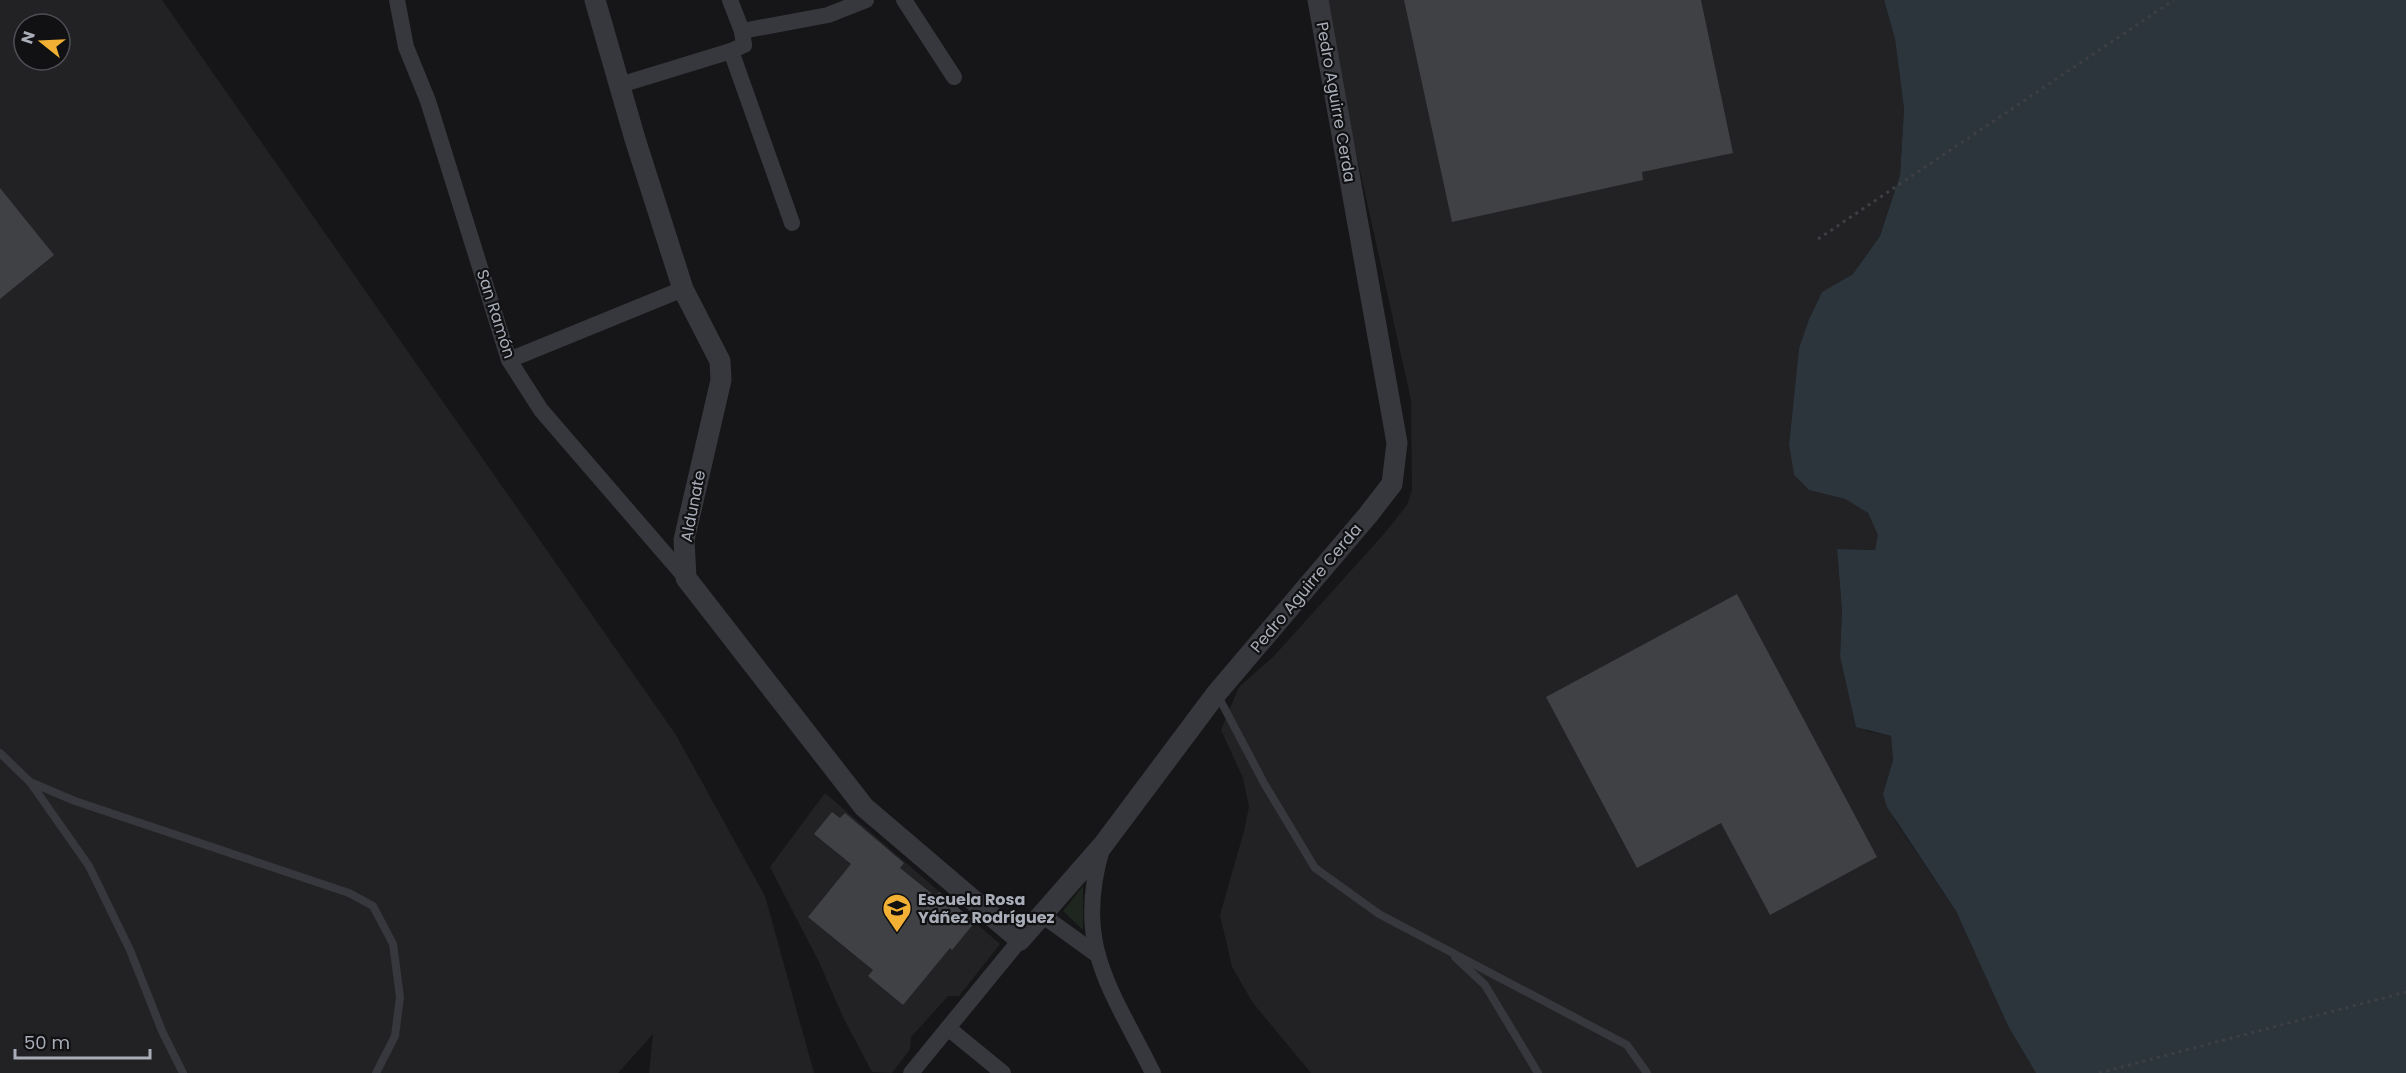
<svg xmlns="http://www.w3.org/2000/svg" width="2406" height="1073" font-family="Poppins,sans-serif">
<rect width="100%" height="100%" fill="#161618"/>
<!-- built -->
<g fill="#222225" fill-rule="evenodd">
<path d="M0,0H162L676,735L765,896L814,1073H649L653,1034L618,1073H0ZM24,24H60V60H24Z"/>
<polygon points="1322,0 1884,0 1895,39 1904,109 1900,175 1880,236 1853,274 1822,292 1809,319 1799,348 1789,445 1794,475 1809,490 1845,499 1868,513 1879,535 1875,550 1837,549 1842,611 1840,656 1867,731 1891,736 1893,760 1883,794 1896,822 1956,911 2008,1026 2036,1073 1311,1073 1253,1003 1232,967 1220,915 1244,831 1249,807 1243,778 1221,730 1239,687 1274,656 1383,535 1407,505 1412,490 1411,400"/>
<polygon points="825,793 1000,944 959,996 948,996 911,1037 910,1049 892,1073 872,1072 843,1017 819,962 770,867"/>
</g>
<!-- green -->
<polygon fill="#1e261f" points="1083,886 1083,930 1063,911"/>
<!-- water -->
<polygon fill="#2c353c" points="1884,0 2406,0 2406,1073 2036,1073 2008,1026 1956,911 1887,807 1883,794 1893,760 1891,736 1856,727 1840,656 1842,611 1837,549 1875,550 1878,535 1868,513 1845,499 1809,490 1794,475 1789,445 1799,348 1809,319 1822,292 1853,274 1880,236 1900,175 1904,109 1895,39"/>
<!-- building -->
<g fill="#404145">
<polygon points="1404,0 1701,0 1733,153 1642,172 1643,180 1452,222"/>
<polygon points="0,188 54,255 0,299"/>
<polygon points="1737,594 1877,857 1770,915 1721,823 1637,868 1546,697"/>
<polygon points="832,812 840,818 845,813 904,863 900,868 936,897 939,892 975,922 952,950 950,948 903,1005 868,976 873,970 808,917 851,864 814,834"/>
</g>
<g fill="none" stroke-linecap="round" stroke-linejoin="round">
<!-- path -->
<g stroke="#3d3f44" stroke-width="3" stroke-dasharray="3 4.5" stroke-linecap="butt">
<polyline points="1818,239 2174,0"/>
<polyline points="2099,1073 2406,992"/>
</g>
<!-- service -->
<g stroke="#37383d" stroke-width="8">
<polyline points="1217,694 1265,785 1315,868 1379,914 1627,1045 1647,1073"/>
<polyline points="0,753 30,782 89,866 130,950 162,1031 183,1073"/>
<polyline points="30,782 75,801 349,893 373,906 393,944 400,997 395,1036 376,1073"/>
<polyline points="1455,957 1485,985 1538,1073"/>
</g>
<!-- minor -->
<g stroke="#37383d" stroke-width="16">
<polyline points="397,0 406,47 428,101 509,360 541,410 686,578"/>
<polyline points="904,0 954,77"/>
<polyline points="742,31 828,15 866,0"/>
<polyline points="731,51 792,223"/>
<polyline points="620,85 731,51 744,45 742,31 730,0"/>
<polyline points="509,360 683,289"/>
<path d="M1102,849C1073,946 1112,990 1153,1073"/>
<polyline points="1042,915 1096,954"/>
<polyline points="948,1028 1003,1073"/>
<polyline points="911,1073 1020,940"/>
</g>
<!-- tertiary -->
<polyline stroke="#37383d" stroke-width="21" points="595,0 635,139 683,289 720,361 721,380 684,540 686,578 864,807 1020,940 1103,845 1216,694 1368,515 1392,484 1397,443 1318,0"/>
</g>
<!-- icons -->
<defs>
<g id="school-pin" transform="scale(1.5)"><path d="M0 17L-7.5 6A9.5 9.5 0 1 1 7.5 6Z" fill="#f2b134" stroke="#111113"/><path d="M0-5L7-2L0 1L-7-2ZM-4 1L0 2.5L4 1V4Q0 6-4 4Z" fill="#111"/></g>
</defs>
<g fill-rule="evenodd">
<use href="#school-pin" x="897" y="908"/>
</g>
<g text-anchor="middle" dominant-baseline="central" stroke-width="4.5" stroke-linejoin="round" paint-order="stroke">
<!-- street labels -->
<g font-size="16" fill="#a8adb8" stroke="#111113">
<text transform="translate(1336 102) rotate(80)">Pedro Aguirre Cerda</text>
<text transform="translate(496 314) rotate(72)">San Ramón</text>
<text transform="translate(693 506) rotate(-79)">Aldunate</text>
<text transform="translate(1306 588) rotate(-50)">Pedro Aguirre Cerda</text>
</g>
<!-- poi labels -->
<g font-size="16" font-weight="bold" fill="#a8adb8" stroke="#111113" text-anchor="start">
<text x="918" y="899">Escuela Rosa<tspan x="918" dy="18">Yáñez Rodríguez</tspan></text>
</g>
</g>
<!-- north arrow -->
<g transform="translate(42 42) rotate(288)"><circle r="28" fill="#111113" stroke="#4d4f55" stroke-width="1.5"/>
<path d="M0-4.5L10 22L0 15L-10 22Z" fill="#f2b134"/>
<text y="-9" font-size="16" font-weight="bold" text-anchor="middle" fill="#a8adb8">N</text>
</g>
<!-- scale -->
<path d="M15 1049v9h135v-9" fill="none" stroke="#a8adb8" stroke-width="3"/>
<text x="24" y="1049" font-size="18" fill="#a8adb8" stroke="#111113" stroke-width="4.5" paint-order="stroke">50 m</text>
</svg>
